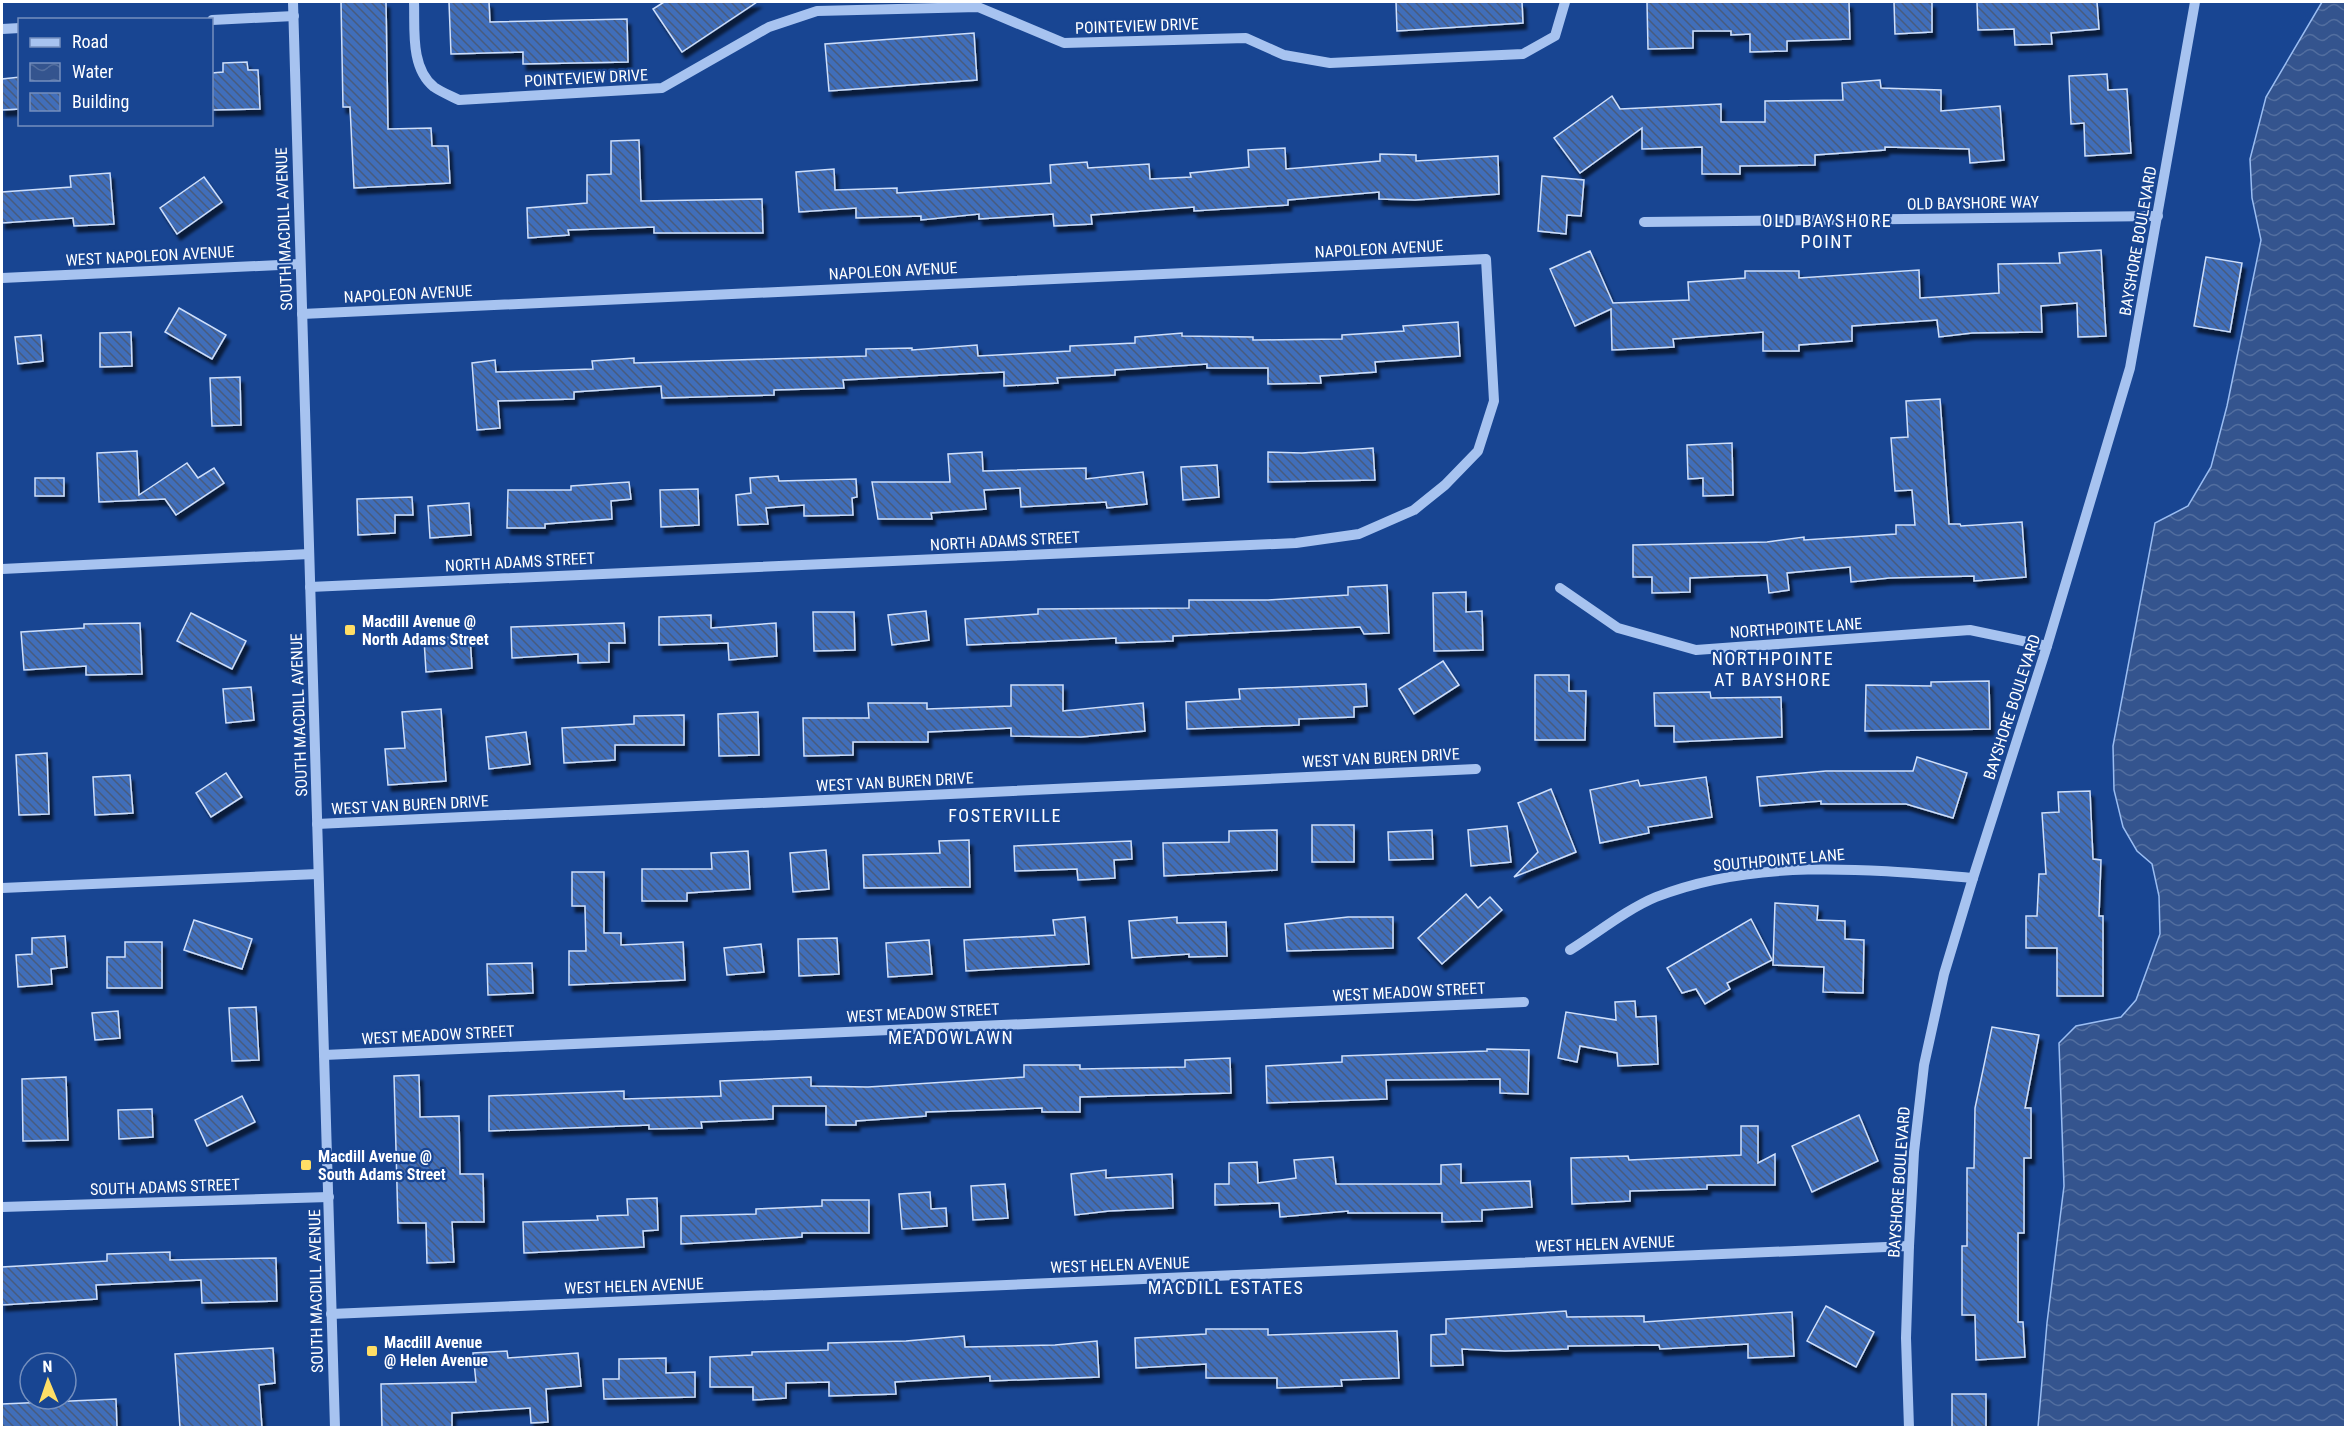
<svg xmlns="http://www.w3.org/2000/svg" width="2347" height="1429" font-family="'Roboto Condensed',sans-serif">
<defs>
<pattern id="water-waves" width="16" height="10" patternUnits="userSpaceOnUse" patternTransform="scale(1.5)"><rect width="16" height="10" fill="#34548e"/><path d="M0 5q4-4 8 0t8 0" fill="none" stroke="#526e9f"/></pattern>
<pattern id="building-back-hatch" width="6" height="6" patternUnits="userSpaceOnUse" patternTransform="scale(1.5)"><rect width="6" height="6" fill="#416eba"/><path d="M-1 5l2 2M0 0l6 6M5-1l2 2" fill="none" stroke="#475b7e"/></pattern>
<filter id="shadow"><feDropShadow dx="3.5" dy="6" stdDeviation="1.5" flood-color="#0009"/></filter>
</defs>
<rect width="100%" height="100%" fill="#184592"/>
<!-- water -->
<polygon fill="url(#water-waves)" stroke="#9abdf2" stroke-width="1.5" points="2322,2 2346,2 2345,1427 2038,1427 2047,1323 2064,1186 2059,1043 2076,1026 2121,1017 2136,1000 2160,934 2159,896 2152,864 2137,851 2123,827 2114,790 2113,746 2155,523 2188,506 2211,467 2227,406 2261,240 2252,198 2250,159 2266,97"/>
<!-- building -->
<g fill="url(#building-back-hatch)" stroke="#cedffb" stroke-width="1.5" filter="url(#shadow)">
<polygon points="341,2 386,2 388,129 431,128 432,146 448,146 450,183 354,188 350,107 343,107"/>
<polygon points="449,2 489,2 490,22 627,19 628,62 523,64 523,52 451,54"/>
<polygon points="664,2 757,2 682,52 653,9"/>
<polygon points="1396,2 1522,2 1523,23 1397,31"/>
<polygon points="1647,2 1849,2 1850,39 1787,41 1787,51 1750,52 1750,34 1731,35 1731,31 1693,31 1693,48 1648,49"/>
<polygon points="1894,2 1932,2 1932,32 1895,34"/>
<polygon points="1977,2 2097,2 2099,29 2051,33 2052,44 2015,45 2014,29 1978,30"/>
<polygon points="974,33 977,80 829,91 825,44"/>
<polygon points="247,62 248,70 258,70 260,109 212,110 212,73 223,72 223,63"/>
<polygon points="2107,74 2108,90 2127,89 2131,153 2085,156 2084,123 2071,124 2069,76"/>
<polygon points="20,77 20,109 2,110 2,79"/>
<polygon points="1880,80 1881,88 1941,90 1941,111 2000,106 2004,160 1970,163 1969,149 1885,147 1885,150 1815,155 1815,165 1740,166 1740,174 1702,174 1702,147 1642,149 1642,128 1580,173 1554,138 1612,96 1620,109 1721,104 1721,122 1765,122 1765,101 1843,100 1842,83"/>
<polygon points="639,140 641,201 762,199 763,233 654,233 654,227 568,230 569,235 528,238 527,208 587,203 587,175 611,174 611,141"/>
<polygon points="1285,148 1286,169 1380,161 1380,154 1416,155 1416,161 1498,156 1499,194 1415,200 1379,199 1379,192 1288,200 1288,205 1194,211 1194,207 1091,215 1092,224 1054,226 1053,214 979,219 979,214 921,220 921,216 856,218 856,208 799,212 796,172 834,169 835,190 897,188 897,193 1051,183 1050,165 1087,162 1088,168 1149,164 1150,179 1191,177 1190,173 1249,167 1248,150"/>
<polygon points="110,173 114,224 74,226 73,218 2,223 2,192 71,187 70,176"/>
<polygon points="1542,176 1584,180 1581,216 1567,215 1566,234 1538,231"/>
<polygon points="204,177 222,202 177,234 160,208"/>
<polygon points="2101,250 2106,336 2078,337 2077,303 2041,306 2042,332 1972,333 1939,337 1937,320 1852,326 1852,341 1799,345 1799,351 1763,351 1763,332 1673,339 1674,347 1612,350 1611,309 1575,326 1550,269 1590,251 1613,303 1689,300 1688,282 1745,278 1745,271 1799,271 1799,278 1919,270 1920,298 1999,293 1998,264 2060,263 2059,253"/>
<polygon points="2206,257 2242,263 2230,332 2194,326"/>
<polygon points="179,308 226,335 212,359 165,332"/>
<polygon points="1458,322 1460,356 1375,362 1376,372 1320,376 1321,383 1268,384 1268,368 1207,368 1207,364 1115,370 1115,375 1057,378 1058,383 1004,386 1004,372 843,380 844,388 774,390 774,395 662,398 661,386 574,392 574,399 498,401 500,428 477,430 472,363 495,360 496,372 593,369 592,361 634,358 634,363 866,356 866,349 912,348 912,350 977,345 978,356 1070,351 1070,346 1135,343 1135,337 1182,333 1182,336 1253,337 1253,340 1342,339 1342,335 1404,331 1403,326"/>
<polygon points="131,332 132,366 100,367 100,333"/>
<polygon points="41,335 43,361 18,364 15,337"/>
<polygon points="240,377 241,425 212,426 210,378"/>
<polygon points="1940,399 1949,524 1960,524 1961,526 2022,522 2026,577 1974,581 1974,576 1889,578 1851,582 1850,567 1787,573 1789,590 1769,593 1767,575 1690,578 1690,592 1652,593 1652,577 1633,577 1633,545 1767,542 1804,537 1804,540 1896,534 1896,525 1915,525 1912,490 1895,491 1891,438 1908,437 1906,401"/>
<polygon points="1732,443 1733,495 1703,496 1703,478 1688,479 1687,445"/>
<polygon points="1373,448 1375,480 1268,482 1268,452 1302,453"/>
<polygon points="137,451 139,495 187,463 198,478 214,468 224,483 176,515 165,499 99,502 97,453"/>
<polygon points="982,452 983,471 1086,468 1086,479 1143,472 1147,504 1107,508 1106,502 1021,507 1020,488 984,490 986,509 931,513 932,519 878,519 872,482 950,482 948,454"/>
<polygon points="1217,465 1219,497 1183,500 1181,467"/>
<polygon points="778,476 779,481 856,479 857,497 852,498 853,515 804,516 804,505 766,508 768,524 738,525 736,495 751,493 750,478"/>
<rect x="35" y="478" width="29" height="18"/>
<polygon points="629,482 631,499 611,501 612,519 545,524 545,528 507,528 508,490 571,490 571,486"/>
<polygon points="698,489 699,525 661,527 660,490"/>
<polygon points="412,497 413,515 395,515 395,533 358,535 357,499"/>
<polygon points="469,503 471,535 430,538 428,506"/>
<polygon points="1387,585 1389,633 1364,634 1360,627 1173,636 1173,641 1116,643 1116,638 967,645 965,619 1038,614 1038,609 1189,608 1189,600 1268,600 1348,595 1348,587"/>
<polygon points="1466,592 1466,612 1482,611 1483,650 1434,651 1433,593"/>
<polygon points="926,611 929,640 892,645 888,615"/>
<polygon points="813,612 854,612 855,650 814,651"/>
<polygon points="191,613 246,641 232,669 177,641"/>
<polygon points="711,615 711,628 776,623 777,656 729,660 728,643 659,645 659,617"/>
<polygon points="140,623 142,674 86,675 86,666 24,670 21,632 84,628 84,624"/>
<polygon points="624,623 625,643 609,643 609,662 578,663 578,654 512,658 511,627"/>
<polygon points="470,636 472,668 426,672 424,639"/>
<polygon points="1443,661 1459,685 1414,714 1399,689"/>
<polygon points="1535,675 1569,675 1569,691 1586,691 1585,740 1535,740"/>
<polygon points="1989,681 1990,729 1865,731 1866,685 1931,686 1931,682"/>
<polygon points="1366,684 1367,706 1354,707 1354,717 1299,719 1299,725 1187,729 1186,702 1240,699 1239,689"/>
<polygon points="1011,685 1063,685 1063,711 1143,703 1145,731 1081,737 1011,736 1011,728 928,732 928,742 853,742 853,755 804,756 803,718 869,718 868,703 927,703 927,709 1011,706"/>
<polygon points="251,687 254,720 226,723 223,689"/>
<polygon points="1710,692 1711,698 1781,697 1782,737 1674,742 1674,726 1655,726 1654,693"/>
<polygon points="441,709 446,781 388,785 385,749 405,748 402,712"/>
<polygon points="758,712 759,755 719,756 718,714"/>
<polygon points="684,715 684,745 615,745 615,760 564,763 562,728 634,724 634,716"/>
<polygon points="526,732 530,764 489,769 486,737"/>
<polygon points="47,753 49,814 19,815 16,755"/>
<polygon points="1917,757 1967,773 1953,818 1906,804 1821,804 1821,801 1760,806 1757,777 1826,771 1913,771"/>
<polygon points="226,773 242,797 211,817 196,793"/>
<polygon points="130,775 133,813 95,815 93,777"/>
<polygon points="1706,777 1712,817 1648,827 1649,833 1600,843 1590,790 1638,780 1640,786"/>
<polygon points="1551,789 1576,852 1514,877 1538,852 1518,803"/>
<polygon points="2090,791 2093,859 2101,860 2099,916 2103,916 2103,996 2057,996 2057,948 2026,948 2026,916 2037,916 2039,874 2046,874 2042,813 2059,812 2058,792"/>
<rect x="1312" y="825" width="42" height="37"/>
<polygon points="1507,826 1511,862 1471,866 1468,830"/>
<polygon points="1277,830 1277,870 1164,876 1163,843 1229,842 1229,831"/>
<polygon points="1432,830 1433,859 1389,860 1388,832"/>
<polygon points="969,840 970,887 864,888 863,855 940,853 939,841"/>
<polygon points="1131,841 1132,859 1114,860 1115,878 1078,880 1077,869 1015,871 1014,846"/>
<polygon points="826,850 829,889 793,892 790,853"/>
<polygon points="748,851 750,889 687,893 687,901 642,901 642,869 712,869 711,853"/>
<polygon points="572,872 604,872 604,933 621,933 621,945 683,942 685,980 569,985 569,951 586,951 585,906 572,906"/>
<polygon points="1466,894 1478,908 1490,897 1502,910 1442,964 1418,938"/>
<polygon points="1775,903 1818,906 1817,920 1845,921 1845,939 1864,940 1863,993 1823,992 1824,967 1773,965"/>
<polygon points="1085,917 1089,964 966,971 964,940 1055,935 1053,920"/>
<polygon points="1177,917 1177,923 1226,922 1227,956 1189,957 1189,954 1132,958 1129,921"/>
<polygon points="1348,917 1393,917 1393,948 1287,951 1285,924"/>
<polygon points="1751,919 1772,960 1727,983 1730,989 1705,1004 1696,989 1682,993 1667,968"/>
<polygon points="194,920 252,939 242,969 184,950"/>
<polygon points="65,936 67,967 51,969 52,984 18,987 16,955 32,954 32,938"/>
<polygon points="837,938 839,974 799,976 798,939"/>
<polygon points="929,940 932,974 888,977 886,943"/>
<polygon points="125,942 162,942 162,988 107,988 107,957 125,957"/>
<polygon points="761,944 764,972 727,975 724,948"/>
<polygon points="532,963 533,993 488,995 487,964"/>
<polygon points="1635,1001 1636,1017 1656,1016 1658,1064 1618,1066 1617,1053 1580,1046 1577,1062 1558,1058 1566,1012 1616,1020 1615,1002"/>
<polygon points="256,1007 259,1060 232,1061 229,1008"/>
<polygon points="118,1011 120,1038 95,1040 92,1013"/>
<polygon points="1992,1027 2039,1035 2025,1108 2031,1108 2031,1158 2024,1158 2024,1233 2018,1233 2018,1322 2023,1322 2025,1357 1976,1360 1975,1315 1962,1315 1962,1246 1967,1246 1967,1168 1974,1168 1975,1108"/>
<polygon points="1487,1049 1529,1050 1528,1094 1500,1093 1500,1079 1386,1080 1387,1099 1267,1103 1266,1066 1342,1062 1342,1056 1487,1051"/>
<polygon points="1230,1058 1231,1093 1080,1097 1080,1112 1042,1112 1042,1108 926,1112 926,1116 856,1121 856,1125 826,1125 826,1106 773,1106 773,1119 701,1122 702,1128 649,1129 649,1125 489,1131 489,1096 624,1091 624,1099 721,1096 720,1081 811,1077 811,1086 868,1087 1024,1077 1024,1065 1080,1065 1080,1069 1185,1067 1185,1060"/>
<polygon points="419,1075 420,1117 459,1116 460,1174 483,1174 484,1222 452,1222 454,1262 427,1263 426,1223 398,1223 394,1076"/>
<polygon points="66,1077 68,1140 23,1141 22,1079"/>
<polygon points="242,1096 255,1122 207,1146 195,1120"/>
<polygon points="152,1109 153,1137 119,1139 118,1110"/>
<polygon points="1859,1115 1878,1161 1812,1192 1792,1146"/>
<polygon points="1741,1126 1758,1126 1758,1163 1775,1154 1775,1185 1707,1185 1707,1189 1630,1191 1630,1201 1572,1204 1571,1158 1628,1156 1629,1160 1741,1155"/>
<polygon points="1333,1157 1336,1184 1441,1184 1441,1165 1461,1164 1461,1183 1530,1181 1532,1207 1482,1210 1482,1221 1442,1222 1442,1213 1348,1213 1348,1211 1280,1217 1279,1203 1215,1205 1215,1184 1229,1184 1229,1163 1257,1162 1258,1183 1296,1178 1294,1160"/>
<polygon points="1106,1170 1106,1178 1172,1174 1173,1208 1109,1211 1075,1215 1071,1174"/>
<polygon points="1005,1184 1008,1218 973,1220 971,1186"/>
<polygon points="930,1192 931,1209 946,1208 947,1226 902,1229 899,1194"/>
<polygon points="657,1198 658,1230 643,1231 644,1247 524,1253 523,1222 598,1220 597,1216 628,1215 627,1199"/>
<polygon points="822,1200 869,1200 869,1233 802,1233 802,1237 681,1244 681,1216 756,1214 756,1209 822,1206"/>
<polygon points="170,1252 170,1260 276,1258 277,1301 202,1303 201,1280 96,1285 97,1299 2,1305 2,1267 107,1261 107,1254"/>
<polygon points="1826,1306 1874,1332 1856,1367 1807,1341"/>
<polygon points="1566,1311 1567,1317 1644,1316 1644,1322 1792,1312 1794,1356 1748,1358 1748,1344 1660,1349 1659,1345 1568,1346 1568,1349 1505,1351 1462,1349 1463,1365 1431,1366 1431,1335 1446,1334 1446,1319"/>
<polygon points="1206,1329 1268,1329 1268,1335 1397,1331 1399,1378 1341,1380 1342,1386 1277,1388 1277,1378 1206,1378 1206,1364 1136,1368 1135,1338 1206,1334"/>
<polygon points="964,1336 965,1347 1055,1345 1097,1341 1099,1377 990,1381 990,1376 895,1382 896,1394 829,1396 829,1382 786,1383 786,1398 753,1400 753,1387 710,1387 710,1357 752,1355 752,1352 828,1350 828,1343 906,1341"/>
<polygon points="273,1348 275,1383 259,1385 262,1428 180,1428 175,1354"/>
<polygon points="507,1351 508,1358 578,1353 581,1386 546,1389 548,1422 531,1423 530,1408 452,1413 452,1428 382,1428 381,1384 476,1382 473,1353"/>
<polygon points="666,1358 666,1373 695,1372 695,1397 604,1399 603,1379 619,1379 619,1359"/>
<rect x="1952" y="1394" width="34" height="34"/>
<polygon points="116,1399 117,1428 2,1428 2,1404"/>
</g>
<g fill="none" stroke-linecap="round" stroke-linejoin="round">
<!-- minor -->
<g stroke="#a7c3f0" stroke-width="10">
<polyline points="293,2 335,1428"/>
<path d="M414,2C415,28 410,68 434,87C441,92 451,96 459,100L662,88L769,27L817,11L978,7L1064,43L1246,38L1284,55L1330,63L1523,54L1555,36L1565,2"/>
<polyline points="212,20 294,16"/>
<polyline points="2,29 20,28"/>
<polyline points="1644,222 2158,216"/>
<polyline points="2,278 300,264"/>
<polyline points="302,314 1486,259 1494,401 1478,451 1445,485 1414,510 1359,534 1296,543 310,587"/>
<polyline points="2,569 309,554"/>
<polyline points="1560,588 1618,628 1696,650 1970,630 2047,646"/>
<polyline points="317,824 1476,769"/>
<polyline points="2,888 318,874"/>
<path d="M1570,950C1596,934 1627,909 1656,897C1755,858 1868,869 1973,878"/>
<polyline points="324,1055 1524,1002"/>
<polyline points="2,1207 329,1197"/>
<polyline points="331,1314 1909,1246"/>
<polyline points="1909,1428 1906,1338 1909,1246 1914,1152 1924,1065 1944,974 1973,878 2047,646 2130,368 2195,2"/>
</g>
</g>
<!-- markers -->
<g fill="#ffde66" stroke="#184592" stroke-width="2">
<rect x="344" y="624" width="12" height="12" rx="3"/>
<rect x="300" y="1159" width="12" height="12" rx="3"/>
<rect x="366" y="1345" width="12" height="12" rx="3"/>
</g>
<g text-anchor="middle" dominant-baseline="central" stroke-width="4.5" stroke-linejoin="round" paint-order="stroke">
<!-- street labels -->
<g font-size="16" fill="#fff" stroke="#184592">
<text transform="translate(1137 26) rotate(-2)">POINTEVIEW DRIVE</text>
<text transform="translate(586 78) rotate(-3)">POINTEVIEW DRIVE</text>
<text transform="translate(1973 203) rotate(-1)">OLD BAYSHORE WAY</text>
<text transform="translate(284 229) rotate(-92)">SOUTH MACDILL AVENUE</text>
<text transform="translate(2138 241) rotate(-80)">BAYSHORE BOULEVARD</text>
<text transform="translate(1379 249) rotate(-3)">NAPOLEON AVENUE</text>
<text transform="translate(150 256) rotate(-3)">WEST NAPOLEON AVENUE</text>
<text transform="translate(893 271) rotate(-3)">NAPOLEON AVENUE</text>
<text transform="translate(408 294) rotate(-3)">NAPOLEON AVENUE</text>
<text transform="translate(1005 541) rotate(-3)">NORTH ADAMS STREET</text>
<text transform="translate(520 562) rotate(-3)">NORTH ADAMS STREET</text>
<text transform="translate(1796 628) rotate(-4)">NORTHPOINTE LANE</text>
<text transform="translate(2012 707) rotate(-72)">BAYSHORE BOULEVARD</text>
<text transform="translate(299 715) rotate(-92)">SOUTH MACDILL AVENUE</text>
<text transform="translate(1381 758) rotate(-3)">WEST VAN BUREN DRIVE</text>
<text transform="translate(895 782) rotate(-3)">WEST VAN BUREN DRIVE</text>
<text transform="translate(410 805) rotate(-3)">WEST VAN BUREN DRIVE</text>
<text transform="translate(1779 860) rotate(-5)">SOUTHPOINTE LANE</text>
<text transform="translate(1409 992) rotate(-3)">WEST MEADOW STREET</text>
<text transform="translate(923 1013) rotate(-3)">WEST MEADOW STREET</text>
<text transform="translate(438 1035) rotate(-3)">WEST MEADOW STREET</text>
<text transform="translate(1899 1182) rotate(-86)">BAYSHORE BOULEVARD</text>
<text transform="translate(165 1187) rotate(-2)">SOUTH ADAMS STREET</text>
<text transform="translate(1605 1244) rotate(-2)">WEST HELEN AVENUE</text>
<text transform="translate(1120 1265) rotate(-2)">WEST HELEN AVENUE</text>
<text transform="translate(634 1286) rotate(-2)">WEST HELEN AVENUE</text>
<text transform="translate(316 1291) rotate(-91)">SOUTH MACDILL AVENUE</text>
</g>
<!-- poi labels -->
<g font-size="16" font-weight="bold" fill="#fff" stroke="#184592" text-anchor="start">
<text x="362" y="621">Macdill Avenue @<tspan x="362" dy="18">North Adams Street</tspan></text>
<text x="318" y="1156">Macdill Avenue @<tspan x="318" dy="18">South Adams Street</tspan></text>
<text x="384" y="1342">Macdill Avenue<tspan x="384" dy="18">@ Helen Avenue</tspan></text>
</g>
<!-- neighbourhood labels -->
<g font-size="18" letter-spacing="1.5" fill="#fff" stroke="#184592">
<text x="1827" y="220">OLD BAYSHORE<tspan x="1827" dy="21">POINT</tspan></text>
<text x="1773" y="658">NORTHPOINTE<tspan x="1773" dy="21">AT BAYSHORE</tspan></text>
<text x="1005" y="815">FOSTERVILLE</text>
<text x="951" y="1037">MEADOWLAWN</text>
<text x="1226" y="1287">MACDILL ESTATES</text>
</g>
</g>
<!-- border -->
<rect width="2347" height="1429" fill="none" stroke="#ffffff" stroke-width="6"/>
<!-- legend -->
<rect x="18" y="18" width="195" height="108" fill="#184592" stroke="#748fbe" stroke-width="1.5"/>
<rect x="30" y="38" width="30" height="9" fill="#a7c3f0" stroke="#748fbe" stroke-width="1.5"/>
<text x="72" y="48" font-size="18" fill="#ffffff">Road</text>
<rect x="30" y="63" width="30" height="18" fill="url(#water-waves)" stroke="#748fbe" stroke-width="1.5"/>
<text x="72" y="78" font-size="18" fill="#ffffff">Water</text>
<rect x="30" y="93" width="30" height="18" fill="url(#building-back-hatch)" stroke="#748fbe" stroke-width="1.5"/>
<text x="72" y="108" font-size="18" fill="#ffffff">Building</text>
<!-- north arrow -->
<g transform="translate(48 1381) rotate(358)"><circle r="28" fill="#184592" stroke="#748fbe" stroke-width="1.5"/>
<path d="M0-4.5L10 22L0 15L-10 22Z" fill="#ffde66"/>
<text y="-9" font-size="16" font-weight="bold" text-anchor="middle" fill="#ffffff">N</text>
</g>
</svg>
